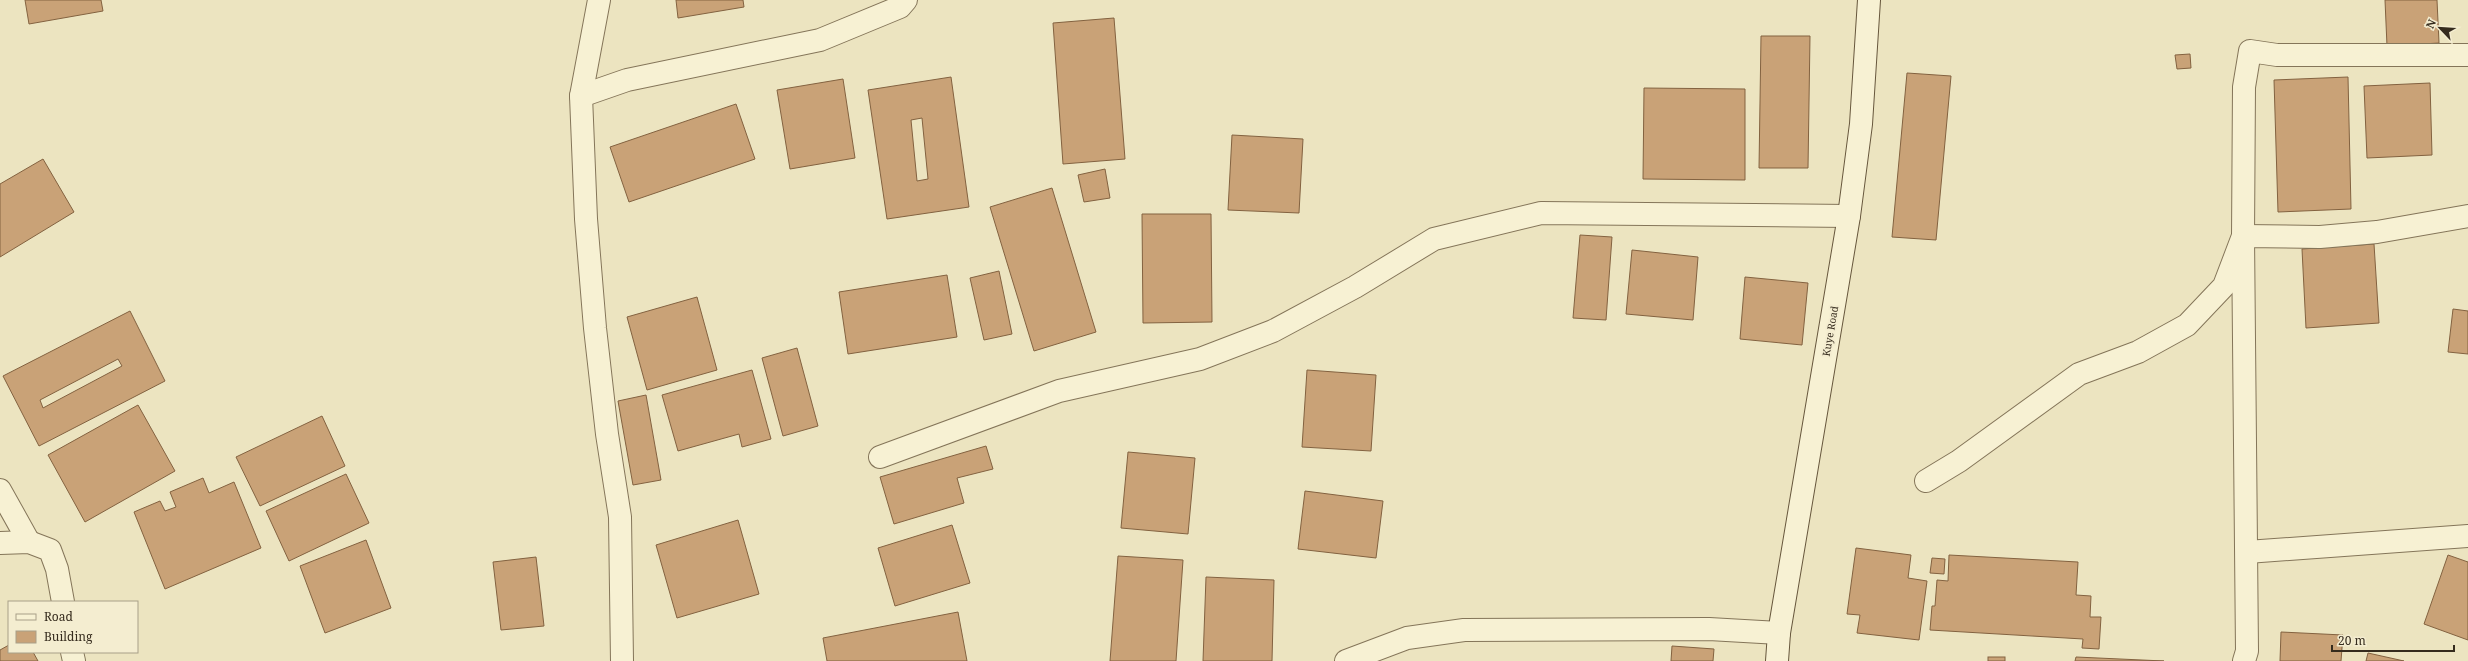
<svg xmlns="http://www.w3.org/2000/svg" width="2468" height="661" font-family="'Noto Serif',serif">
<rect width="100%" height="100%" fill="#ece4c0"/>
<!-- building -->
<g fill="#c9a277" stroke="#836240" fill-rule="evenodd">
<polygon points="25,0 101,0 103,11 29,24"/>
<polygon points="676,0 743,0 744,7 678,18"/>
<polygon points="2385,0 2437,0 2439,43 2387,46"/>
<polygon points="1114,18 1125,159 1063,164 1053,23"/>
<polygon points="1761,36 1810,36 1808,168 1759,168"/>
<polygon points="2190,54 2191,68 2177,69 2175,55"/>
<polygon points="1907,73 1951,76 1936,240 1892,237"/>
<path d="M951,77L969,207L887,219L868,90ZM922,118L928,179L917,181L911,120Z"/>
<polygon points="2348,77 2351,209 2278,212 2274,80"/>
<polygon points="843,79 855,158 790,169 777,90"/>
<polygon points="2430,83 2432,155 2367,158 2364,86"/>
<polygon points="1644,88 1745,89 1745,180 1643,179"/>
<polygon points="736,104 755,159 629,202 610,147"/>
<polygon points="1232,135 1303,139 1299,213 1228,210"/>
<polygon points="43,159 74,212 0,257 0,184"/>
<polygon points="1105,169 1110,198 1084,202 1078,175"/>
<polygon points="1052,188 1096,332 1034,351 990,207"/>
<polygon points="1142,214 1211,214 1212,322 1143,323"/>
<polygon points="1580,235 1612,237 1606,320 1573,318"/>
<polygon points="2374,244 2379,323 2306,328 2302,249"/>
<polygon points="1632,250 1698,257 1693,320 1626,314"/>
<polygon points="999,271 1012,334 984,340 970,278"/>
<polygon points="947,275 957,337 848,354 839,292"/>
<polygon points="1745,277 1808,283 1802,345 1740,339"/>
<polygon points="697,297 717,370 647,390 627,317"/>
<polygon points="2453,309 2468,311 2468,354 2448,352"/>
<path d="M130,311L165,381L39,446L3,376ZM118,359L122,366L43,408L40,400Z"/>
<polygon points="797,348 818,426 783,436 762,358"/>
<polygon points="752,370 771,439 742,447 739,434 678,451 662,395"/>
<polygon points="1307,370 1376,375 1371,451 1302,447"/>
<polygon points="646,395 661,480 633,485 618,401"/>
<polygon points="138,405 175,471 85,522 48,455"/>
<polygon points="322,416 345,466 260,506 236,457"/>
<polygon points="986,446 993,469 957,478 964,503 894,524 880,477"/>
<polygon points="1128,452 1195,458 1188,534 1121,528"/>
<polygon points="346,474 369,523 289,561 266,511"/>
<polygon points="203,478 209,493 234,482 261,548 165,589 134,512 160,501 165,511 176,507 170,492"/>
<polygon points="1305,491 1383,501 1376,558 1298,549"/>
<polygon points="738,520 759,594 677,618 656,545"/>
<polygon points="952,525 970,583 895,606 878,548"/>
<polygon points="366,540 391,608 325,633 300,566"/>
<polygon points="1856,548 1911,555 1908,578 1927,581 1919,640 1857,633 1860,615 1847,614"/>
<polygon points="1949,555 2078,562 2076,595 2091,596 2090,617 2101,617 2099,649 2082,648 2083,639 1930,630 1932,606 1935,606 1937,580 1948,581"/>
<polygon points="2448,555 2468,562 2468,640 2424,624"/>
<polygon points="1118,556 1183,560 1176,661 1110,661"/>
<polygon points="536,557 544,626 501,630 493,562"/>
<polygon points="1932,558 1945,559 1944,574 1930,573"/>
<polygon points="1206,577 1274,580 1272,661 1203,661"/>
<polygon points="958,612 967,661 827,661 823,638"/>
<polygon points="2281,632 2343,635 2341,661 2280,661"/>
<polygon points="9,645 9,652 33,652 38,661 0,661 0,650"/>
<polygon points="1672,646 1714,649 1713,661 1671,661"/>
<polygon points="2368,653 2404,661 2366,661"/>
<rect x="1988" y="657" width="17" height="4"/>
<polygon points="2076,657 2164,661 2075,661"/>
</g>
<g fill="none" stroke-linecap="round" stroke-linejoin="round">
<!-- street casing -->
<g stroke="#847559" stroke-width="24">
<g id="street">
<polyline points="599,0 581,96 586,219 595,328 607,434 620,517 622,661"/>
<polyline points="581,96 627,80 820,40 900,7 906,0"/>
<polyline points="880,457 1059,391 1200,359 1273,331 1355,287 1434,239 1541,213 1849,216"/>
<polyline points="1926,481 1959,461 2079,374 2138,352 2187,325 2224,286 2243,236 2320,237 2377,232 2468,216"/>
<polyline points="0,490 29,542"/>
<polyline points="0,543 29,542 50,550 57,569 63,602"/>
<polyline points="2247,552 2468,536"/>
<polyline points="72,652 74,661"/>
<polyline points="1346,661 1407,638 1464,630 1709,629 1779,633"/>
<polyline points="2244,661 2247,651 2243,236 2244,87 2250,51 2277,55 2468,55"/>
</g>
</g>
<!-- secondary casing -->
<g stroke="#66563c" stroke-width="24">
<polyline id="secondary" points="1777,661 1779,633 1849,216 1861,124 1869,0"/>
</g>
<!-- street -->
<use href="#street" stroke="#f7f1d3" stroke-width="22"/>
<!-- secondary -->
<use href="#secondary" stroke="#f7f1d3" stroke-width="22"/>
</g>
<g text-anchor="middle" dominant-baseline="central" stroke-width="4" stroke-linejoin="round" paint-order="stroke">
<!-- street labels -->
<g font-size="10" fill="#352b1d" stroke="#f4edd0">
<text transform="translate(1830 331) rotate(-80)">Kuye Road</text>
</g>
</g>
<!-- legend -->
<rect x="8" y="601" width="130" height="52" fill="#f4edd0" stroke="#a89f88"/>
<rect x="16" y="614" width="20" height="6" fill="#f7f1d3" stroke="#a89f88"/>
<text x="44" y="621" font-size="12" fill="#352b1d">Road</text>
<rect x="16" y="631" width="20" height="12" fill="#c9a277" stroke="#a89f88"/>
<text x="44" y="641" font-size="12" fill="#352b1d">Building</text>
<!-- north arrow -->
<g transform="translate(2440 28) rotate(295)" stroke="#f4edd0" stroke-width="3" paint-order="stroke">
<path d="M0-3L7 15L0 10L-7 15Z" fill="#352b1d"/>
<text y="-6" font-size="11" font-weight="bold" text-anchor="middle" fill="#352b1d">N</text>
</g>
<!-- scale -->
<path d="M2332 645v6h122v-6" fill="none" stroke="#352b1d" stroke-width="2"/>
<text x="2338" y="645" font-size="12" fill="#352b1d" stroke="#f4edd0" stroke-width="3" paint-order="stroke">20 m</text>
</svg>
